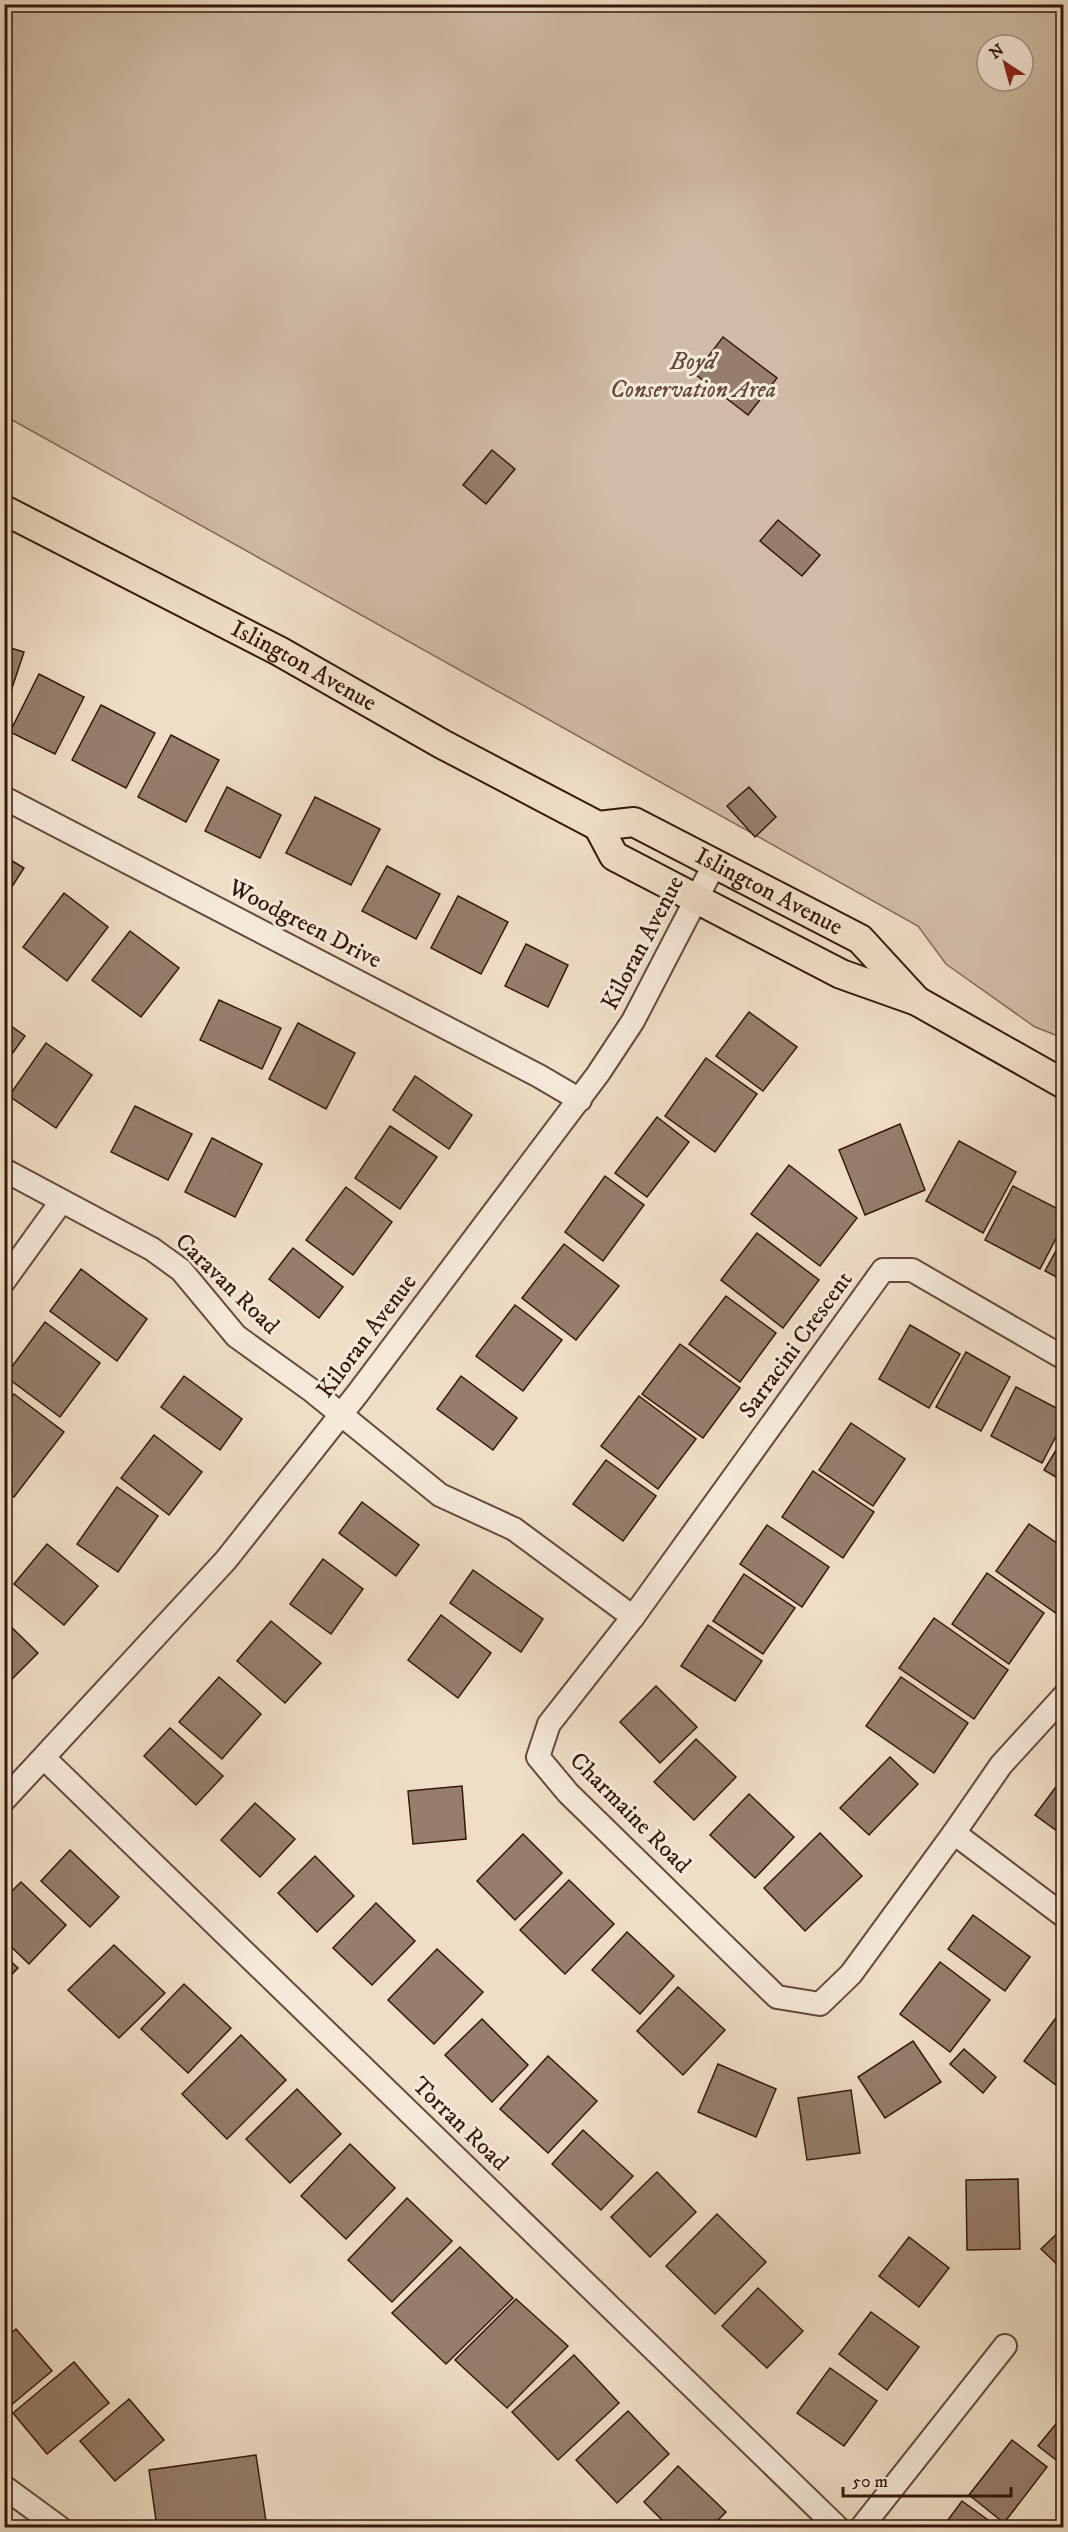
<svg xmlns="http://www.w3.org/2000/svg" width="1068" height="2532" font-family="'IM FELL DW Pica',serif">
<rect width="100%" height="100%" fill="#efdec6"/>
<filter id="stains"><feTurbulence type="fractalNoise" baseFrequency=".00333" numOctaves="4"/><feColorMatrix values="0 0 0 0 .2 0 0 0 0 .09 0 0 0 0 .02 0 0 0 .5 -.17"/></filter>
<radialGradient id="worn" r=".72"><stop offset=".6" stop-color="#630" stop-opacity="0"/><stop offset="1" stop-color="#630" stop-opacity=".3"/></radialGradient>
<!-- green -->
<path fill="#d0bca6" stroke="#836a58" stroke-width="1.5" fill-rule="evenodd" d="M5,5H1063V1038L1035,1027L946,964L918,926L5,416ZM987,45H1023V81H987Z"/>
<!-- building -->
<g fill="#967e6c" stroke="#36170a" stroke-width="1.5">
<polygon points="723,337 777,378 748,415 695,374"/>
<polygon points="492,450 515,469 486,504 463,485"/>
<polygon points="778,520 820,555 802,576 760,541"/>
<polygon points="4,646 24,652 4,712"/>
<polygon points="39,674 84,697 55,754 10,732"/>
<polygon points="101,705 155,733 126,788 72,760"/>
<polygon points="171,735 219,760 186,822 138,797"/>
<polygon points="227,787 281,815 260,858 205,831"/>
<polygon points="749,787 776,817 755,837 727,806"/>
<polygon points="315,797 380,829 351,885 286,853"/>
<polygon points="4,856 24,868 4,899"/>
<polygon points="387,866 440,894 416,939 362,911"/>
<polygon points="64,893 108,927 67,981 23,947"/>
<polygon points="458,896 508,922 481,974 431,948"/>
<polygon points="130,931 179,968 141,1017 92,980"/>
<polygon points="526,944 568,965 548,1007 505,986"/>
<polygon points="219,1000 281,1028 262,1069 200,1040"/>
<polygon points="749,1012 797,1047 763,1091 716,1056"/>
<polygon points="4,1021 25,1036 4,1065"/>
<polygon points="298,1023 355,1053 326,1109 269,1079"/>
<polygon points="46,1043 92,1075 56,1128 9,1096"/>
<polygon points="706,1058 757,1094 715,1152 665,1116"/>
<polygon points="415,1076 472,1115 449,1149 393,1110"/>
<polygon points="135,1106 192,1134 168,1180 111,1152"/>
<polygon points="657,1117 689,1142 647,1197 615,1173"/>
<polygon points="900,1124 925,1190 865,1215 839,1150"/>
<polygon points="390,1126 437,1157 400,1209 355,1178"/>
<polygon points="212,1138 262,1164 235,1217 185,1192"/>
<polygon points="959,1141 1016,1172 983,1233 926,1201"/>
<polygon points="789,1165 857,1218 820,1266 751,1214"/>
<polygon points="605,1176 644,1205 603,1261 565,1232"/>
<polygon points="1013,1186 1064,1212 1064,1223 1040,1269 985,1240"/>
<polygon points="346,1187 392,1222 353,1275 306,1240"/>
<polygon points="757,1233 819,1280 783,1328 721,1280"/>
<polygon points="1064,1236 1064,1281 1045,1271"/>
<polygon points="564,1244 619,1286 576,1340 522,1298"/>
<polygon points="293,1248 343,1287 319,1318 269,1279"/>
<polygon points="81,1269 147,1319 117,1361 50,1311"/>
<polygon points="726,1296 776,1333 740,1382 689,1344"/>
<polygon points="515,1305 562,1340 523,1391 476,1356"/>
<polygon points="45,1322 100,1363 60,1417 5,1376"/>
<polygon points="910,1325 960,1354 929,1408 879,1379"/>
<polygon points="680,1344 740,1388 703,1438 642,1394"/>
<polygon points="966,1352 1010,1377 981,1431 936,1407"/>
<polygon points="184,1376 242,1419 220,1450 161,1407"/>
<polygon points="461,1376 517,1418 493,1450 437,1409"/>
<polygon points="1016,1387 1064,1412 1064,1421 1042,1463 991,1436"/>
<polygon points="14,1394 64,1432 14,1497 4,1490 4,1407"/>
<polygon points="639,1396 696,1439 658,1489 601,1446"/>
<polygon points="851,1423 905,1459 873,1506 819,1470"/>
<polygon points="154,1435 202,1472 169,1515 121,1478"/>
<polygon points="1064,1437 1064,1482 1044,1470"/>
<polygon points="606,1460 656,1496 623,1541 573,1504"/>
<polygon points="813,1471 874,1512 843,1558 782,1517"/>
<polygon points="117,1487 158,1516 118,1572 77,1544"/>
<polygon points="362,1502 419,1545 396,1576 339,1533"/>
<polygon points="1029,1524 1064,1548 1064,1611 1060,1616 996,1571"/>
<polygon points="767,1525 829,1567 802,1607 740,1564"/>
<polygon points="47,1544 98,1586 64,1625 14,1584"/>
<polygon points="323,1559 363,1589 331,1634 290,1604"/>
<polygon points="473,1570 543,1619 521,1652 450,1603"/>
<polygon points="987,1573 1044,1613 1009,1664 952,1624"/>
<polygon points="744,1574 795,1608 763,1654 713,1621"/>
<polygon points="441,1615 491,1653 458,1698 408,1660"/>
<polygon points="934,1618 1008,1670 974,1719 899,1668"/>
<polygon points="4,1620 38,1653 4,1687"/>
<polygon points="271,1621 321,1663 285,1703 237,1661"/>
<polygon points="708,1625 762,1661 735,1701 681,1666"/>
<polygon points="219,1677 261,1714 222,1759 179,1722"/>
<polygon points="901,1677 968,1723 934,1773 866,1726"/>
<polygon points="656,1686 697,1727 660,1763 620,1722"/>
<polygon points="170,1728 223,1776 196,1805 144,1756"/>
<polygon points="696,1739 736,1777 694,1820 654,1782"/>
<polygon points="890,1757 918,1784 869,1835 840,1808"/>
<polygon points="1064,1776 1064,1836 1035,1815"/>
<polygon points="462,1786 466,1839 413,1844 408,1791"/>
<polygon points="749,1794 794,1837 755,1878 710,1835"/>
<polygon points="255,1803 295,1839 260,1877 221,1840"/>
<polygon points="820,1833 862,1876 805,1931 764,1888"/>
<polygon points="523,1834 562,1873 515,1920 477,1881"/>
<polygon points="70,1850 119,1897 90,1927 41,1881"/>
<polygon points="315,1856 354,1896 317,1932 278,1893"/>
<polygon points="569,1880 614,1924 565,1974 520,1930"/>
<polygon points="21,1882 66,1925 29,1964 4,1940 4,1899"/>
<polygon points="376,1903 415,1941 372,1985 333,1948"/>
<polygon points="973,1915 1030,1957 1005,1991 948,1949"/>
<polygon points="627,1932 674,1976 640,2014 592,1970"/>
<polygon points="114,1945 165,1993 119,2038 68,1990"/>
<polygon points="437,1949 483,1992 434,2044 388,2000"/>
<polygon points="4,1955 18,1968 4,1982"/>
<polygon points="940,1962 990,2000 950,2052 900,2014"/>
<polygon points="184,1984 231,2028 188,2073 141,2029"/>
<polygon points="678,1987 725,2030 683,2075 637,2031"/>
<polygon points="1061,2011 1064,2014 1064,2091 1024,2061"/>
<polygon points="482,2019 528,2065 492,2102 445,2055"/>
<polygon points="241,2035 286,2080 227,2139 182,2094"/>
<polygon points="913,2041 941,2082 885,2118 858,2077"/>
<polygon points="964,2049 996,2077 983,2093 950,2064"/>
<polygon points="548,2056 597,2101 548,2153 500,2109"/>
<polygon points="718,2064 776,2089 756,2137 698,2112"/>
<polygon points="297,2089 341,2134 290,2183 246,2139"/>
<polygon points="851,2090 860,2153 807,2160 798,2098"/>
<polygon points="583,2130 633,2176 601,2210 552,2164"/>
<polygon points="350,2144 395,2188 346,2239 301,2196"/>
<polygon points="657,2172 696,2212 650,2257 611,2217"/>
<polygon points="1018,2179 1020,2249 967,2250 966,2180"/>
<polygon points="407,2198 452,2241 392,2302 348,2260"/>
<polygon points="717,2214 766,2262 715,2314 666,2266"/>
<polygon points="1064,2227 1064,2271 1041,2249"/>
<polygon points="909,2237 949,2268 919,2307 879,2276"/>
<polygon points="460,2247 513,2298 446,2364 392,2313"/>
<polygon points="758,2288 803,2331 767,2368 722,2326"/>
<polygon points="516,2299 568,2346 507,2408 455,2360"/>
<polygon points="871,2312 919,2347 887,2390 839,2354"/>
<polygon points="16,2329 52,2371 4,2411 4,2339"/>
<polygon points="574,2355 619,2403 558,2460 512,2412"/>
<polygon points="74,2362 109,2403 47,2454 13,2413"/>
<polygon points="830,2368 877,2401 844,2446 797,2413"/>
<polygon points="129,2399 164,2440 115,2481 80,2441"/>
<polygon points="628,2411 669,2454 617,2503 576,2460"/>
<polygon points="1064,2414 1064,2466 1038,2446"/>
<polygon points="1012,2440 1047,2467 1004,2523 969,2495"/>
<polygon points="256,2455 267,2528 157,2528 149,2470"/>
<polygon points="678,2466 726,2512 710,2528 670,2528 644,2502"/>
<polygon points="962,2501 999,2528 942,2528"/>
</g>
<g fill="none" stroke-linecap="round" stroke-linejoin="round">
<!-- minor casing -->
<g stroke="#644939" stroke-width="26">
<g id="minor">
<polyline points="4,798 539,1076 580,1100"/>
<polyline points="4,1170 152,1249 181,1270 236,1336 311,1390 440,1495 514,1529 633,1617 549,1724 538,1757 568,1793 777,1997 820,2004 851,1974 954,1833 1064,1916"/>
<polyline points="4,1281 61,1202"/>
<polyline points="633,1617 883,1270 912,1270 1064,1358"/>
<polyline points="44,1758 838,2528"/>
<polyline points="4,1800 226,1560 358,1393 598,1074 633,1021 715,863"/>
<polyline points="954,1833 1001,1765 1064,1696"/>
<polyline points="4,2487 60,2528"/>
<polyline points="861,2528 1005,2346"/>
</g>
</g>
<!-- major casing -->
<g stroke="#36170a" stroke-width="32">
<g id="major">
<path id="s1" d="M4,510L279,651L442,744L598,826L634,822L860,939L917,1001"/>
<polyline points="598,826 614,856 841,974 917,1001 1064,1084"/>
</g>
</g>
<!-- minor -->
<use href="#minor" stroke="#f5eada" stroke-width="22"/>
<!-- major -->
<use href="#major" stroke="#efdec6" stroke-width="28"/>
</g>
<g text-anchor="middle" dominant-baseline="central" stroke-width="6" stroke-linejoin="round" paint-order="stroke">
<!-- park labels -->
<g font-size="24" font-style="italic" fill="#644939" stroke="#f5eada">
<text x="693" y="362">Boyd<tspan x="693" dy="28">Conservation Area</tspan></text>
</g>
<!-- street labels -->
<g font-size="24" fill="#36170a" stroke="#f5eada">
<text stroke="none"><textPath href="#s1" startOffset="338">Islington Avenue</textPath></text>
<text stroke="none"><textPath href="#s1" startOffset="861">Islington Avenue</textPath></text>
<text transform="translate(305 924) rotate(27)">Woodgreen Drive</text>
<text transform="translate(643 943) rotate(-62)">Kiloran Avenue</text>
<text transform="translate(227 1284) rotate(44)">Caravan Road</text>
<text transform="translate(367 1336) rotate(-53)">Kiloran Avenue</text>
<text transform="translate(796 1345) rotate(-54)">Sarracini Crescent</text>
<text transform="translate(630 1813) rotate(45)">Charmaine Road</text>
<text transform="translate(460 2124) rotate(44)">Torran Road</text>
</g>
</g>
<!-- margin -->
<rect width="1068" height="2532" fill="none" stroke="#efdec6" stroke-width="24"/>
<rect x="6" y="6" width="1056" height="2520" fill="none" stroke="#36170a" stroke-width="3"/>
<rect x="12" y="12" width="1044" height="2508" fill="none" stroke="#36170a" stroke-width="1.5"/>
<!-- north arrow -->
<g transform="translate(1005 63) rotate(324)"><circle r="28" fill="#f5eada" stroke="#a99687" stroke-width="1.5"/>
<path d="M0-4.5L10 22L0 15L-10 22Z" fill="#8f2418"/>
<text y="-9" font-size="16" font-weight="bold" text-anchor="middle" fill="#36170a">N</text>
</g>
<!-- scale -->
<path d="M843 2487v9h168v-9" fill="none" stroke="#36170a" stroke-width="3"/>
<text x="852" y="2487" font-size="18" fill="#36170a" stroke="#f5eada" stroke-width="4.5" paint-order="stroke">50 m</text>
<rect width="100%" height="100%" filter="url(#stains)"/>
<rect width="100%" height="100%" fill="url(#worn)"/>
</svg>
